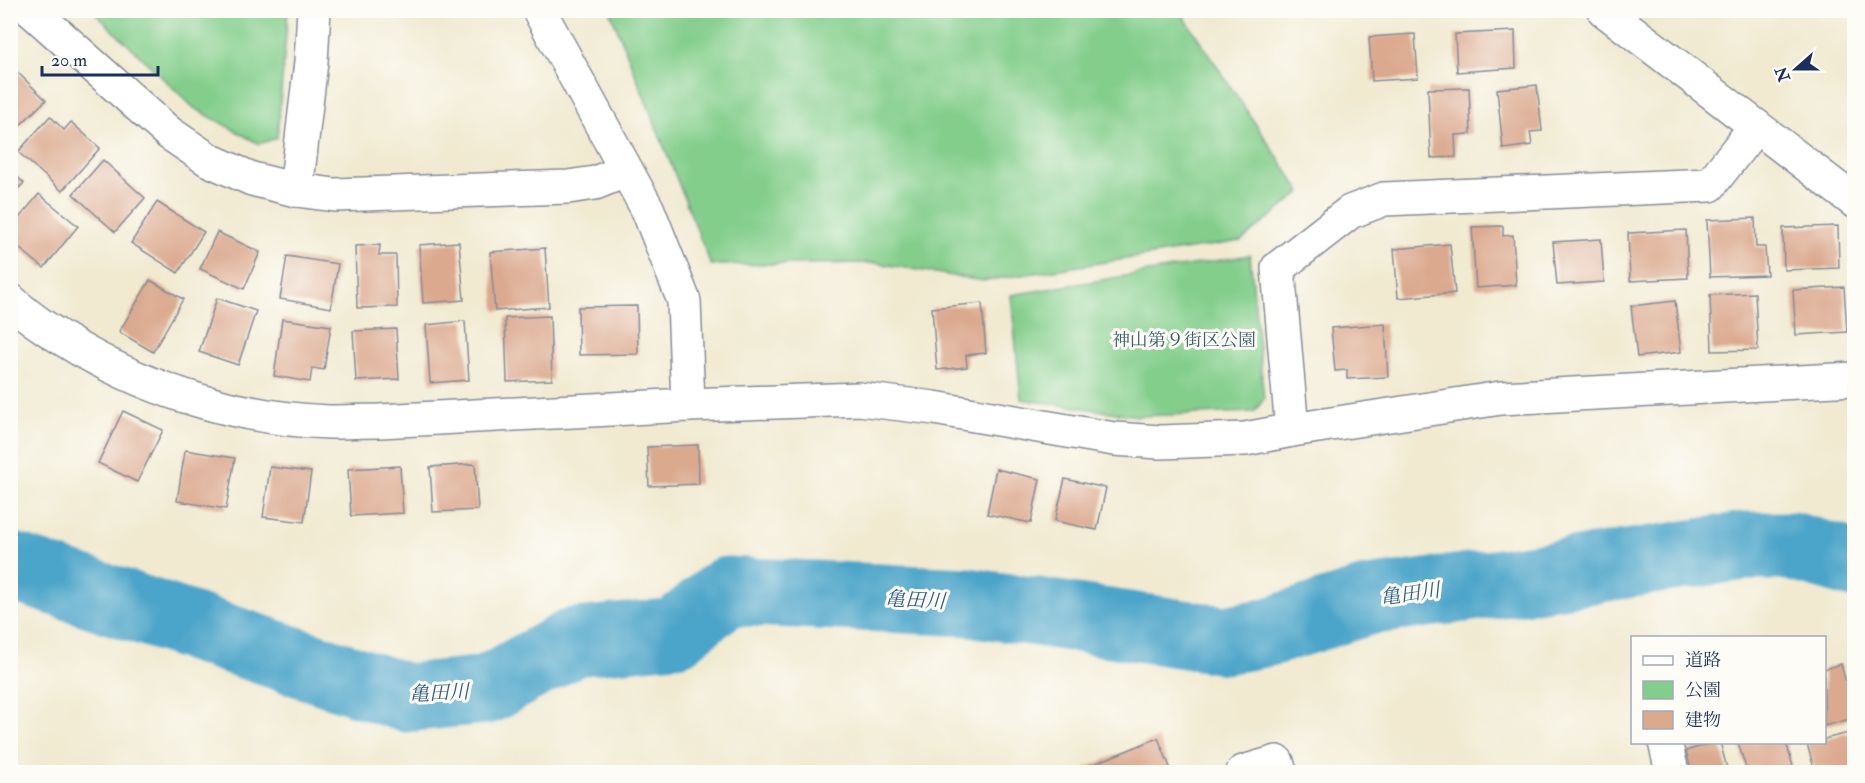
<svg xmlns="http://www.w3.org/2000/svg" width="1865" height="783" font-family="'IM FELL Double Pica','Noto Serif JP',serif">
<rect width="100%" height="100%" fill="#fdfcf7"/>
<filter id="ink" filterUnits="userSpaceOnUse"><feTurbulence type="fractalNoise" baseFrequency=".0167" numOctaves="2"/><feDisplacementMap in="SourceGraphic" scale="12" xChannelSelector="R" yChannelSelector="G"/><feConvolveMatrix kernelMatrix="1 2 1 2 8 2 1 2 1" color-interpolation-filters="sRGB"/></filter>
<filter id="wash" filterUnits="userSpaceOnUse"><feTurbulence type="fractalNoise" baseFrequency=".008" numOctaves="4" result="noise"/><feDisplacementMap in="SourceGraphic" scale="24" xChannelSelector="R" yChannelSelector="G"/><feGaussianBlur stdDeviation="1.35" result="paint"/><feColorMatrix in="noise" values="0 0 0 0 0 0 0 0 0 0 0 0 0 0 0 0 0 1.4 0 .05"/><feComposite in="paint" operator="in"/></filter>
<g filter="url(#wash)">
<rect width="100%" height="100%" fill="#f1ead1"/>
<!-- green -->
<g fill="#83ce8b" stroke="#4f7e74" stroke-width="1.5">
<polygon points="93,11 288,11 277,138 259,144 194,108"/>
<polygon points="610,11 1180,11 1301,192 1241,241 983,281 877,263 711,265"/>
<polygon points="1250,255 1264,399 1254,412 1138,416 1021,399 1011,295"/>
</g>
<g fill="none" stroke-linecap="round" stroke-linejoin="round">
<!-- river -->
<polyline stroke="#4ba4c9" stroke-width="69" points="10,566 406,698 486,690 574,642 676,632 727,591 969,602 1224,640 1269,632 1367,601 1508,582 1744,546 1791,546 1854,564"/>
</g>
<g id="blocks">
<!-- building -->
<g fill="#dba98e">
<polygon points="1515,31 1516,68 1457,72 1455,34"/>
<polygon points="1415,34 1418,78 1372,81 1369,37"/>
<polygon points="13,68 46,100 10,135 10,71"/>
<polygon points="1537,85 1542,131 1530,132 1532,145 1503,149 1497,89"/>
<polygon points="1469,88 1471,134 1455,135 1456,157 1431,158 1428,89"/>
<polygon points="50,116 64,130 71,122 100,148 62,191 18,152"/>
<polygon points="103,160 145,198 115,232 73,194"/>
<polygon points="10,170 24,183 10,197"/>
<polygon points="39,194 78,226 44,268 10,241 10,229"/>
<polygon points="157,202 204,232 178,273 131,243"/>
<polygon points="1755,218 1756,247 1765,247 1767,275 1710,277 1707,220"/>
<polygon points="1503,226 1503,236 1513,235 1516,285 1476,288 1472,227"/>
<polygon points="1838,226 1839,268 1784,270 1783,228"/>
<polygon points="1686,230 1688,278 1630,281 1628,233"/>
<polygon points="217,232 260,252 244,289 200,269"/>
<polygon points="1601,239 1604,282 1557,285 1553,242"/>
<polygon points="459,242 464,300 423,303 419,245"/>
<polygon points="1450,244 1455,293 1398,298 1394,249"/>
<polygon points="380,245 379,255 396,255 397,307 357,308 355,246"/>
<polygon points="545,248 549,307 495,311 490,252"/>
<polygon points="287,256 338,264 331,308 280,299"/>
<polygon points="150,280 183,299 153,352 119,332"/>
<polygon points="1844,287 1847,332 1796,335 1793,290"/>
<polygon points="1755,293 1758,350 1712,351 1710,295"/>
<polygon points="217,298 256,311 238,365 199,352"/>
<polygon points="1675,301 1681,352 1637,357 1631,306"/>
<polygon points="982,303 986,353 966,355 967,367 937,370 932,308"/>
<polygon points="637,306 638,354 579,355 578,307"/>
<polygon points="550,316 552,380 507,382 505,318"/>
<polygon points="282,319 331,326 324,370 312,368 310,382 274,376"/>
<polygon points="465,321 469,380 430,383 426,325"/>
<polygon points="1385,324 1388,377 1347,379 1347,370 1335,371 1331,328"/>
<polygon points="396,329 399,379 356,381 353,331"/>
<polygon points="123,411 163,430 137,482 98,463"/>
<polygon points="698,445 699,484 649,486 647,447"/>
<polygon points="185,450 235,458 226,509 177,501"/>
<polygon points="475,464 478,510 433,512 430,467"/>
<polygon points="400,466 403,513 351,516 348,469"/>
<polygon points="270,467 311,472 304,522 263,517"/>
<polygon points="996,469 1040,479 1031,523 987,514"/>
<polygon points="1065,479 1106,488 1097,530 1055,521"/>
<polygon points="1841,664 1854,712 1854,718 1824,726 1824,669"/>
<polygon points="1853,732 1854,738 1854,772 1815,772 1807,744 1824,742 1824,739"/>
<polygon points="1158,738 1172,772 1086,772 1084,768"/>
<polygon points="1715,742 1720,742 1728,772 1692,772 1686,751"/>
<polygon points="1738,742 1786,742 1794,770 1785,772 1747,772"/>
<polygon points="532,768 532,772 503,772 503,769"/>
</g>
</g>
</g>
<g filter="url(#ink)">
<use href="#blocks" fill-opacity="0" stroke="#868c98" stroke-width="1.5"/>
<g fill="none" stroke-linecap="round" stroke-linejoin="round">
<!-- street casing -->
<g stroke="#868c98" stroke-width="36">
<g id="street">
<polyline points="31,10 169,133 209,160 252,179 296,190 335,195 568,187 595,183 625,171"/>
<polyline points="539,10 648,210 684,301 688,405"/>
<polyline points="1604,10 1854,201"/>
<polyline points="296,190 311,62 314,10"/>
<path d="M10,300C31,320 56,335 81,350C156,393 242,419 329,422C346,422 362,421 379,421L688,405L859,399L934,408L1114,439L1160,442L1245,439L1292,430L1501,398L1854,379"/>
<polyline points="1292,430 1278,268 1350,212 1384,199 1710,185 1756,126"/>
<polyline points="1665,742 1672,772"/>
<polyline points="1243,772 1277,762 1280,772"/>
</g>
</g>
<!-- street -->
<use href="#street" stroke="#fff" stroke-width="33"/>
</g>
</g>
<g text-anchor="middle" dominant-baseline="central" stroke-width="6" stroke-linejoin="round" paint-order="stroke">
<!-- park labels -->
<g font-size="18" fill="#3a5f6c" stroke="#fdfcf7">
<text x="1184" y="340">神山第９街区公園</text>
</g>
<!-- water labels -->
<g font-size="20" font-style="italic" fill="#2e5e89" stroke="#fdfcf7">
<text transform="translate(1410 594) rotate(-8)">亀田川</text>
<text transform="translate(915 600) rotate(3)">亀田川</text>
<text transform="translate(439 693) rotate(-3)">亀田川</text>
</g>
</g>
<!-- margin -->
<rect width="1865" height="783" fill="none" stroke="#fdfcf7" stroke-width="36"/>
<!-- legend -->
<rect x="1631" y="636" width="195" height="108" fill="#fdfcf7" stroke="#a3aaba" stroke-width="1.5"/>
<rect x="1643" y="656" width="30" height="9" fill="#ffffff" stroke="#a3aaba" stroke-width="1.5"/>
<text x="1685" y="666" font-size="18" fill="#1b2f5e">道路</text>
<rect x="1643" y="681" width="30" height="18" fill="#83ce8b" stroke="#a3aaba" stroke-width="1.5"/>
<text x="1685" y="696" font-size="18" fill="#1b2f5e">公園</text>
<rect x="1643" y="711" width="30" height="18" fill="#dba98e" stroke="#a3aaba" stroke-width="1.5"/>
<text x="1685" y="726" font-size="18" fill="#1b2f5e">建物</text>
<!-- north arrow -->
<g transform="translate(1796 69) rotate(249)" stroke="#fdfcf7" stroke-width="4.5" paint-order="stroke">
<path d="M0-4.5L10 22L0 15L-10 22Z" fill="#1b2f5e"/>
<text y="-9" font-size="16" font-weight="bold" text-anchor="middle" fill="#1b2f5e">N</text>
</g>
<!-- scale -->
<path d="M42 66v9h116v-9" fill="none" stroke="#1b2f5e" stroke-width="3"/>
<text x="51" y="66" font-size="18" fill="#1b2f5e" stroke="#fdfcf7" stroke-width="4.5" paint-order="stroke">20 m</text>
</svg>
